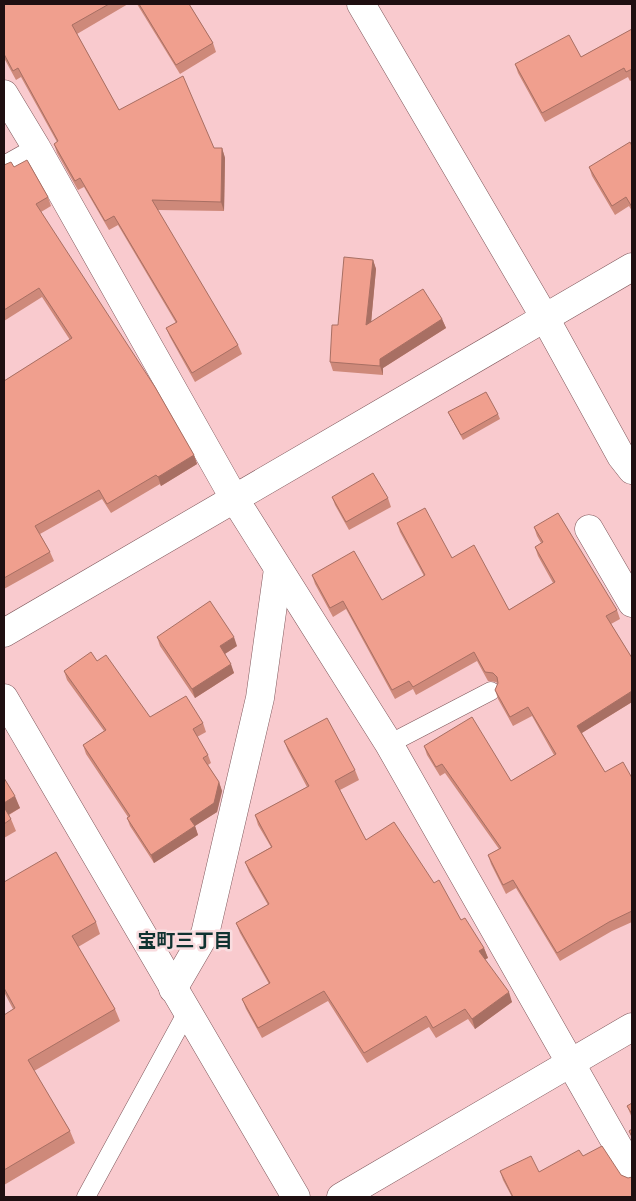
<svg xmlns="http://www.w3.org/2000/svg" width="636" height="1201" font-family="'Titillium Web','Noto Sans JP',sans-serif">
<rect width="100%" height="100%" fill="#f9cace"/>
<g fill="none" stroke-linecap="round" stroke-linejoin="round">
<!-- lane casing -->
<g stroke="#7f575b" stroke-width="19">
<g id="lane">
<polyline points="4,165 36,147"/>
<polyline points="389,744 491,691"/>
<polyline points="86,1197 187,1012"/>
</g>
</g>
<!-- street casing -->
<g stroke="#7f575b" stroke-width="29">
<g id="street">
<polyline points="4,94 36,147 234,498 389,744 632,1171"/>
<polyline points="589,529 632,603"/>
<polyline points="4,698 296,1197"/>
<polyline points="173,989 205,934 260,698 278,569"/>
</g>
</g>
<!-- secondary casing -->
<g stroke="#7f575b" stroke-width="29">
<g id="secondary">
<polyline points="361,4 545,318 621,456 632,470"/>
<polyline points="4,633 632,267"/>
<polyline points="341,1197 632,1027"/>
</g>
</g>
<!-- lane -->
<use href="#lane" stroke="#fff" stroke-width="18"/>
<!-- street -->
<use href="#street" stroke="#fff" stroke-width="28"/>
<!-- secondary -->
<use href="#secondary" stroke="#fff" stroke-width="28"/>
</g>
<!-- wall -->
<g fill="#ce897a">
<polygon points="4,4 128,4 77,34 119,110 214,148 222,148 225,158 224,211 157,210 238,345 242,354 195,382 170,337 166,328 176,323 118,225 109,230 84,187 78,190 57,153 54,144 57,142 21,77 16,80 4,58"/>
<polygon points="137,4 189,4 213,43 216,52 180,74"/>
<polygon points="632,29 632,80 630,81 628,77 545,122 518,73 515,64 581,57"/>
<polygon points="632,146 632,211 629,206 615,215 592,176 589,167"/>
<polygon points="4,165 14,167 48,197 51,206 41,212 194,455 197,464 161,486 160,484 111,513 102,499 40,534 50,552 54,561 4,589 4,381 70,340 42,297 4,321"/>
<polygon points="373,260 376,269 371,323 442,319 446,328 383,368 383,375 333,371 330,362 338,325"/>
<polygon points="448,412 498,414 500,419 463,440 450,416"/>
<polygon points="332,497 388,498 391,507 349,530 335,505"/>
<polygon points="397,523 452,558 509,610 553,583 538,556 535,547 541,543 537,536 534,527 617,610 620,619 611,624 632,658 632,702 582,733 605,772 632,778 632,922 612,931 560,961 516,888 506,894 491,864 488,855 499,849 445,773 440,776 427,755 424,746 511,781 554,755 532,716 513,726 498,699 495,690 498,684 496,682 488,681 477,661 416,695 413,689 395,699 346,609 333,617 315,584 312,575 382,600 424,576 400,532"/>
<polygon points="157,637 237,646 225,654 234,673 195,698 160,646"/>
<polygon points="97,661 150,717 203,723 206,732 197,737 208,755 211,763 208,765 219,782 222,791 217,812 195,826 198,835 154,863 130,826 127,818 128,817 86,754 83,745 104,731 67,680 64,671"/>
<polygon points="284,741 355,770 359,780 340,790 366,840 434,883 461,920 484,948 488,958 485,959 512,1002 475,1029 468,1019 436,1038 429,1027 367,1063 328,1001 262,1038 246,1009 242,999 269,984 240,933 236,923 268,905 249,872 245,862 271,847 258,825 255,815 307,787 288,751"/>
<polygon points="4,778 20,808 9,815 11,819 16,831 4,838"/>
<polygon points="4,882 96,922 100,934 78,947 115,1009 120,1021 34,1071 70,1131 75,1143 4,1185 4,1015 13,1009 4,992"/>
<polygon points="632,1103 632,1118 627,1106"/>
<polygon points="583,1156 621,1175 628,1178 632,1197 512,1197 503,1180 500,1171 539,1172"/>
</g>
<!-- shaded-wall -->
<g fill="#a86f63">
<polygon points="222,148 225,158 224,211 221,202"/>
<polygon points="373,260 376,269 370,334 366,325"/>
<polygon points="442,319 446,328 383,368 383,375 380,366 380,359"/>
<polygon points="194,455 197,464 161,486 158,477"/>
<polygon points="234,637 237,646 223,655 220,646"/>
<polygon points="231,664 234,673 195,698 192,689"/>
<polygon points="632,691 632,702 580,734 577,726"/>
<polygon points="219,782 222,791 217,812 193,827 190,819"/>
<polygon points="15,796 20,808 6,816 4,809 4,803"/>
<polygon points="195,826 198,835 154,863 151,855"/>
<polygon points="484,948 488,958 482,961 479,951"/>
<polygon points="509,992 512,1002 475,1029 472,1019"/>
</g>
<!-- building -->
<g fill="#f09f8e" stroke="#a86f63">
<polygon points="4,4 109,4 72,25 119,110 183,76 214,148 222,148 221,202 152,200 238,345 192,373 166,328 177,322 114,216 105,221 80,178 75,181 54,144 58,141 18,68 13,71 4,54"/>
<polygon points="139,4 189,4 213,43 176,65"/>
<polygon points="632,29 632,69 626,72 624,68 542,113 515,64 569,35 581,57"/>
<polygon points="630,142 632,146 632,207 626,197 612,206 589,167"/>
<polygon points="27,160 48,197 36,204 155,387 194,455 158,477 156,475 107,504 99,490 35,526 50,552 4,578 4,381 72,338 39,288 4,310 4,165 11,162 14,167"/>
<polygon points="344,257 373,260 366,325 423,289 442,319 380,359 380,366 330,362 332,325 338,325"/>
<polygon points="486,392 498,414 461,435 448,412"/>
<polygon points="373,473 388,498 346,522 332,497"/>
<polygon points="425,508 452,558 474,545 509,610 555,582 535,547 543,542 534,527 558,513 617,610 606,616 632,658 632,691 577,726 605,772 623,762 632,778 632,911 609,922 557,953 513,880 503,885 488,855 501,848 442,764 436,767 424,746 472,717 511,781 556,754 528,707 510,717 495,690 498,683 497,677 493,673 485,672 474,652 413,687 409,681 392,690 343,601 330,608 312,575 354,551 382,600 425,575 397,523"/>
<polygon points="210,601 234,637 220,646 231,664 192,689 157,637"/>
<polygon points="91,652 97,661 106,655 150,717 186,696 203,723 193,729 208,755 203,758 219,782 214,803 190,819 195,826 151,855 127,818 130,816 83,745 106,730 64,671"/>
<polygon points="327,718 355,770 335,781 366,840 394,822 434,883 439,880 461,920 465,918 484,948 479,951 509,992 472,1019 465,1009 433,1028 426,1016 364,1053 324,991 258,1028 242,999 270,983 236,923 269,904 245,862 272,847 255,815 309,786 284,741"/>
<polygon points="4,778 15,796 4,803"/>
<polygon points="4,807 11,819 4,824"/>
<polygon points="56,852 96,922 72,936 115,1009 28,1060 70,1131 4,1170 4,1015 15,1008 4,988 4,882"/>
<polygon points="632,1103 632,1114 627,1106"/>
<polygon points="632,1129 632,1137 629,1131"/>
<polygon points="602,1146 621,1175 628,1178 632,1177 632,1197 513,1197 500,1171 531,1156 539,1172 579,1150 583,1156"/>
</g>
<g text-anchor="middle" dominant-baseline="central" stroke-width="5" stroke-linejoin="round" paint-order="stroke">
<!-- neighbourhood labels -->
<g font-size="19" font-weight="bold" fill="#0f3231" stroke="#f9dcdf">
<text x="185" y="939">宝町三丁目</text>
</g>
</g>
<!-- border -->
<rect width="636" height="1201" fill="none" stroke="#1f0f11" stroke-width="10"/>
</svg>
